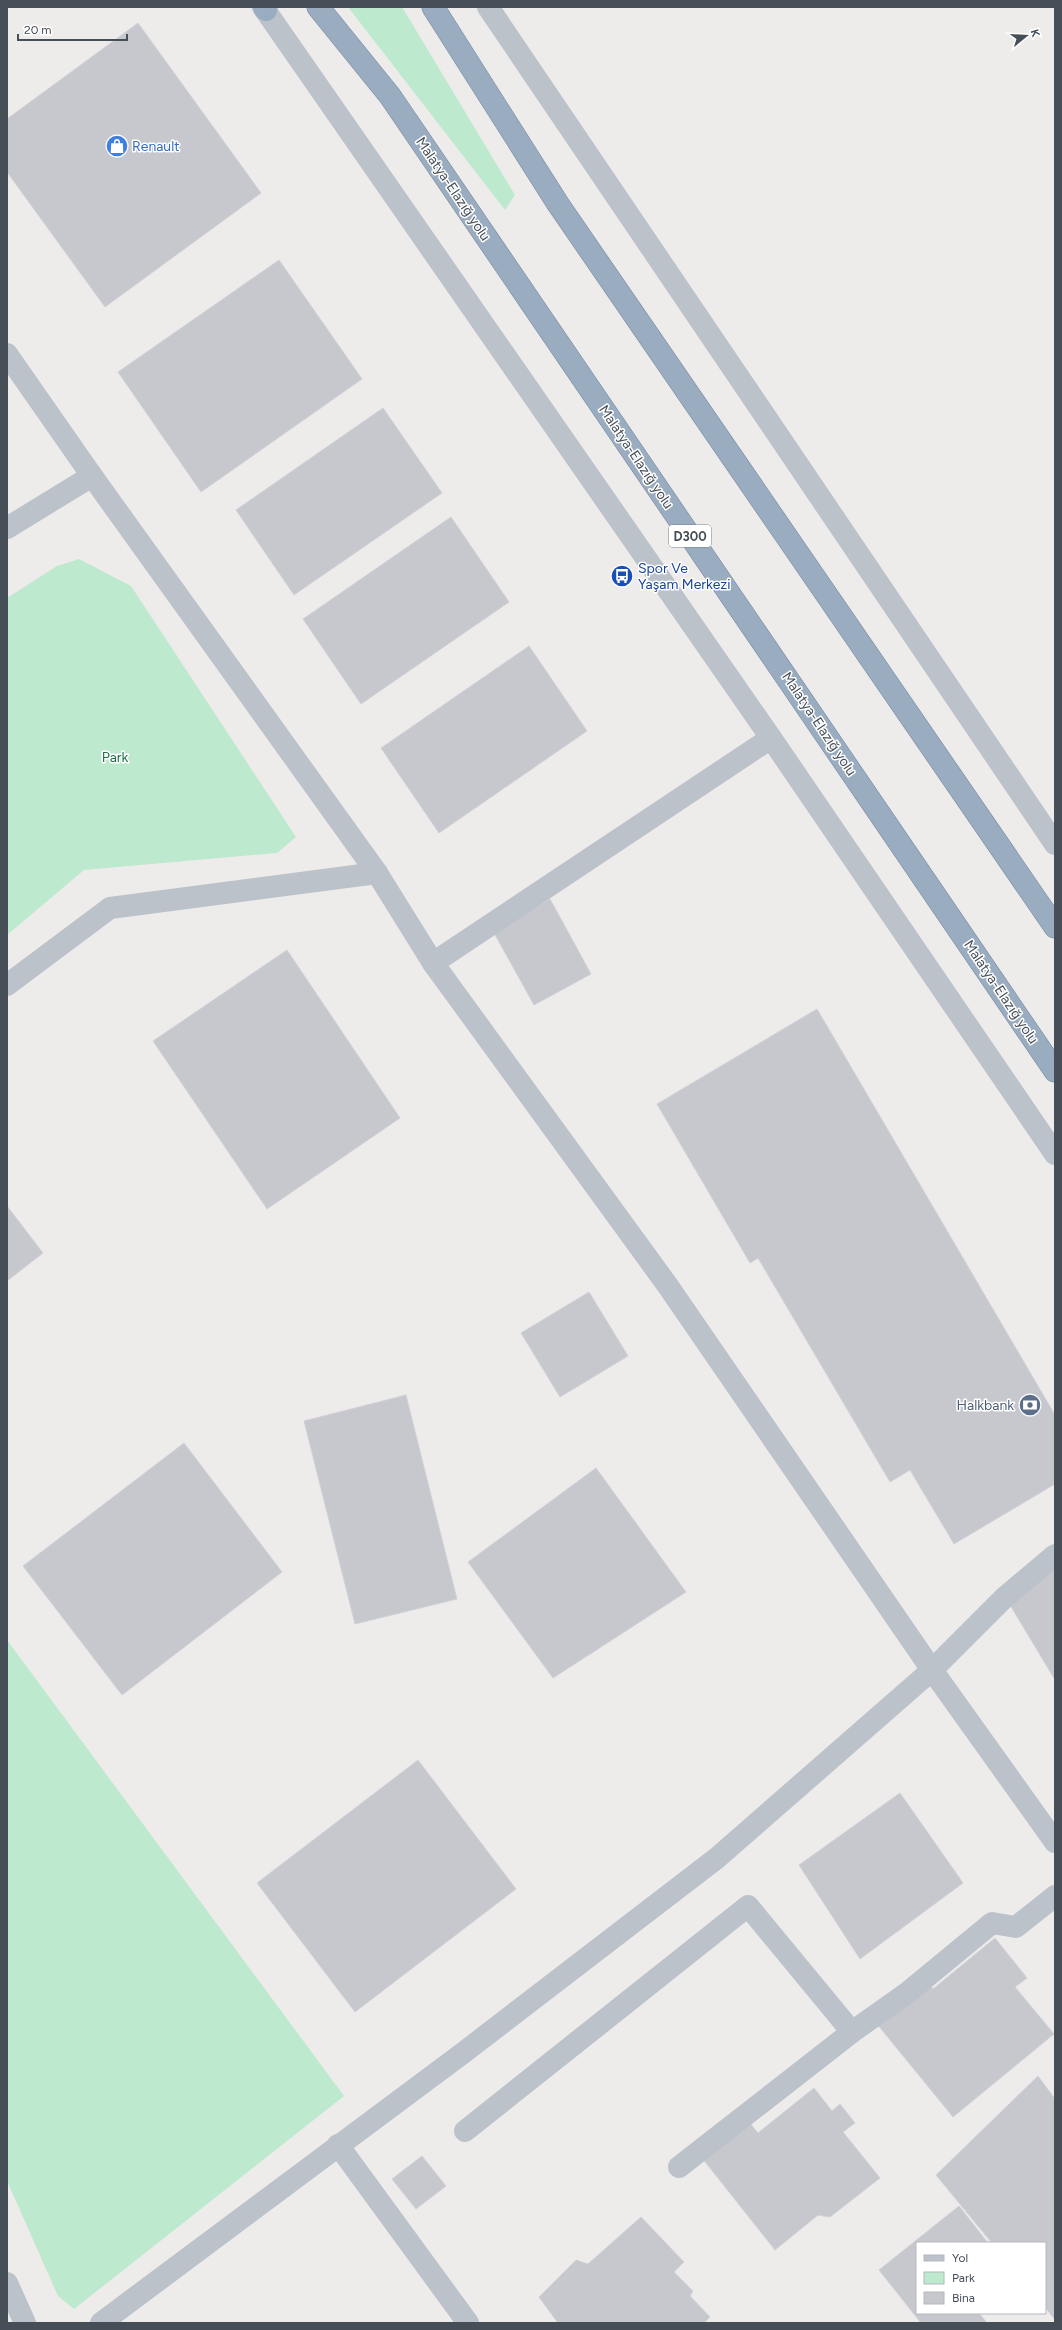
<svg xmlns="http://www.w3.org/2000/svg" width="1062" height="2330" font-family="Figtree,sans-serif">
<rect width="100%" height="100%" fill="#eeebeb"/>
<!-- green -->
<g fill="#bde9cf">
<polygon points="348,7 402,7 515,195 505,210"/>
<polygon points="79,559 131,586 296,837 277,853 84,870 7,935 7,598 57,566"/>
<polygon points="7,1640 344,2096 74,2309 58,2296 7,2181"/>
</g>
<!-- building -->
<g fill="#c7c8ce" stroke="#d0d2d7">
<polygon points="138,23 261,193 105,307 7,172 7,119"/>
<polygon points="279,260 362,379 201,492 118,372"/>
<polygon points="383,408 442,493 294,595 236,510"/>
<polygon points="451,517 509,602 361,704 303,619"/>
<polygon points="529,646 587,731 439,833 381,748"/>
<polygon points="550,899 591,974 534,1005 493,931"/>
<polygon points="287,950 400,1118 267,1209 153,1041"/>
<polygon points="817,1009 1055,1415 1055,1484 954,1544 910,1470 890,1482 758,1258 750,1263 657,1104"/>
<polygon points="7,1206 43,1253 7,1281"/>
<polygon points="589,1292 628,1356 560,1397 521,1333"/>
<polygon points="406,1395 457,1599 355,1624 304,1421"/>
<polygon points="184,1443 282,1572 122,1695 23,1566"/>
<polygon points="596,1468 686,1592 553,1678 468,1562"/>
<polygon points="1055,1565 1055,1680 1010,1605"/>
<polygon points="418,1760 516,1889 355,2012 257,1883"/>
<polygon points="900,1793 963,1883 860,1959 799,1865"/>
<polygon points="995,1938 1027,1978 1015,1987 1054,2034 953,2117 877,2024 928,1982 933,1989"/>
<polygon points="1038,2076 1055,2099 1055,2320 1045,2307 1045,2243 992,2243 936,2175"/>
<polygon points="814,2088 832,2111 840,2104 855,2123 843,2132 880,2178 830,2217 818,2215 775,2250 702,2158 748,2121 758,2133"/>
<polygon points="422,2156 446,2186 416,2209 392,2179"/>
<polygon points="959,2206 988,2243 917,2243 917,2313 979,2313 987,2323 921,2323 879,2270"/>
<polygon points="641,2217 684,2262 674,2272 693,2291 690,2296 710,2317 704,2323 558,2323 539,2297 576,2260 588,2264"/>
</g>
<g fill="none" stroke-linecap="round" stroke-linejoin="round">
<!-- trunk casing -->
<g stroke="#7388a1" stroke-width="23">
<g id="trunk">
<polyline points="264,7 266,10"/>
<polyline points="318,7 390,96 1055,1071"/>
<polyline points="433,7 558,204 1055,927"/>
</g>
</g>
<!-- minor -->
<g stroke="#bbc2ca" stroke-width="22">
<polyline points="7,354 92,476 377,873 433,963 668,1286 932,1670 1055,1842"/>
<polyline points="7,528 92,476"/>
<polyline points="433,963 771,738"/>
<polyline points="7,985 110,908 377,873"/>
<polyline points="465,2131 748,1906 852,2032 907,1993 992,1923 1016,1927 1055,1896"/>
<polyline points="338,2145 468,2323"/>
<polyline points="679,2167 852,2032"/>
<polyline points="7,2283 25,2323"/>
<polyline points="101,2323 463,2053 717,1858 932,1670 1004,1598 1055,1555"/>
</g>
<!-- tertiary -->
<g stroke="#bbc2ca" stroke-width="22">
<polyline points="263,7 771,738 1055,1154"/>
<polyline points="488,7 1055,844"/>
</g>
<!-- trunk -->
<use href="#trunk" stroke="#9aacbf" stroke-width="22"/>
</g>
<!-- icons -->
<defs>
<g id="shop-disc" transform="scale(1.15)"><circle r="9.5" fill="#3f7fe0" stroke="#fff"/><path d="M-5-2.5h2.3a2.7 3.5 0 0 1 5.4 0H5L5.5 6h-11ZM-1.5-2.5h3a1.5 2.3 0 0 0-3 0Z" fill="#fff"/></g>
<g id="bus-disc" transform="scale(1.15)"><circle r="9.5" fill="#1a4fb4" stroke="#fff"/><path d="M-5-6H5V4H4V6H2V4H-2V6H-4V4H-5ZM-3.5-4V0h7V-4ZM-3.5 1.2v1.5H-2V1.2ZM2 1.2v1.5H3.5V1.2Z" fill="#fff"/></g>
<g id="bank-disc" transform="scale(1.15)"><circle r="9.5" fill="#5c6f8a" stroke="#fff"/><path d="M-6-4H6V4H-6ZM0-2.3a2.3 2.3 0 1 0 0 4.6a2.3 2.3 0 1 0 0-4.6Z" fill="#fff"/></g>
</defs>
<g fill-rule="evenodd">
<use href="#shop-disc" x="117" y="146"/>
<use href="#bus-disc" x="622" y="576"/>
<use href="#bank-disc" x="1030" y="1405"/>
</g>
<g text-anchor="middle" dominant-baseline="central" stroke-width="3" stroke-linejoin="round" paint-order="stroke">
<!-- shield labels -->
<rect fill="#fff" stroke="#7e8389" stroke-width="1" x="669" y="525" width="42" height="22" rx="3"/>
<g font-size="13" font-weight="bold" fill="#464e57">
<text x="690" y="536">D300</text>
</g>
<!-- shop labels -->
<g font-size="14" fill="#366cbe" stroke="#fff" text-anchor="start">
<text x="132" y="146">Renault</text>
</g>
<!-- street labels -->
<g font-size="14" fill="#464e57" stroke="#fff">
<text transform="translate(453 189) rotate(56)">Malatya-Elazığ yolu</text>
<text transform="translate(636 457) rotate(56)">Malatya-Elazığ yolu</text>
<text transform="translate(819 724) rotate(56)">Malatya-Elazığ yolu</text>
<text transform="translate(1001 992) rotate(56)">Malatya-Elazığ yolu</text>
</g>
<!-- transit labels -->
<g font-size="14" fill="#164399" stroke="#fff" text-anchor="start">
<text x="638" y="568">Spor Ve<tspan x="638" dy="16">Yaşam Merkezi</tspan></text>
</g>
<!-- park labels -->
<g font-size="14" fill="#1f6f49" stroke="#fff">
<text x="115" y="757">Park</text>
</g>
<!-- service labels -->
<g font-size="14" fill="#4e5e75" stroke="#fff" text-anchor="end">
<text x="1014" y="1405">Halkbank</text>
</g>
</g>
<!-- border -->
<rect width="1062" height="2330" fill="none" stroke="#464e57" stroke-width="16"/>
<!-- legend -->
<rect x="916" y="2242" width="130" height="72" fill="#ffffff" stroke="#b5b8bc"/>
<rect x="924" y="2255" width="20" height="6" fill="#bbc2ca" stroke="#b5b8bc"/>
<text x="952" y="2262" font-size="12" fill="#464e57">Yol</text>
<rect x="924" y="2272" width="20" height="12" fill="#bde9cf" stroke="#b5b8bc"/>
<text x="952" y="2282" font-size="12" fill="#464e57">Park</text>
<rect x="924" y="2292" width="20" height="12" fill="#c7c8ce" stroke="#b5b8bc"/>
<text x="952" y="2302" font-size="12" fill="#464e57">Bina</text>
<!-- north arrow -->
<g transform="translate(1026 36) rotate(72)" stroke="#ffffff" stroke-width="3" paint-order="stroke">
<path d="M0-3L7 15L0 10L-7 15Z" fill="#464e57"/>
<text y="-6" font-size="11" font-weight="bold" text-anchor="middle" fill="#464e57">K</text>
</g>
<!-- scale -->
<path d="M18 34v6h109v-6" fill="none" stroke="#464e57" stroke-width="2"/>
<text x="24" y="34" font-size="12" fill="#464e57" stroke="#ffffff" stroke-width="3" paint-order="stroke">20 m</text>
</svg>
